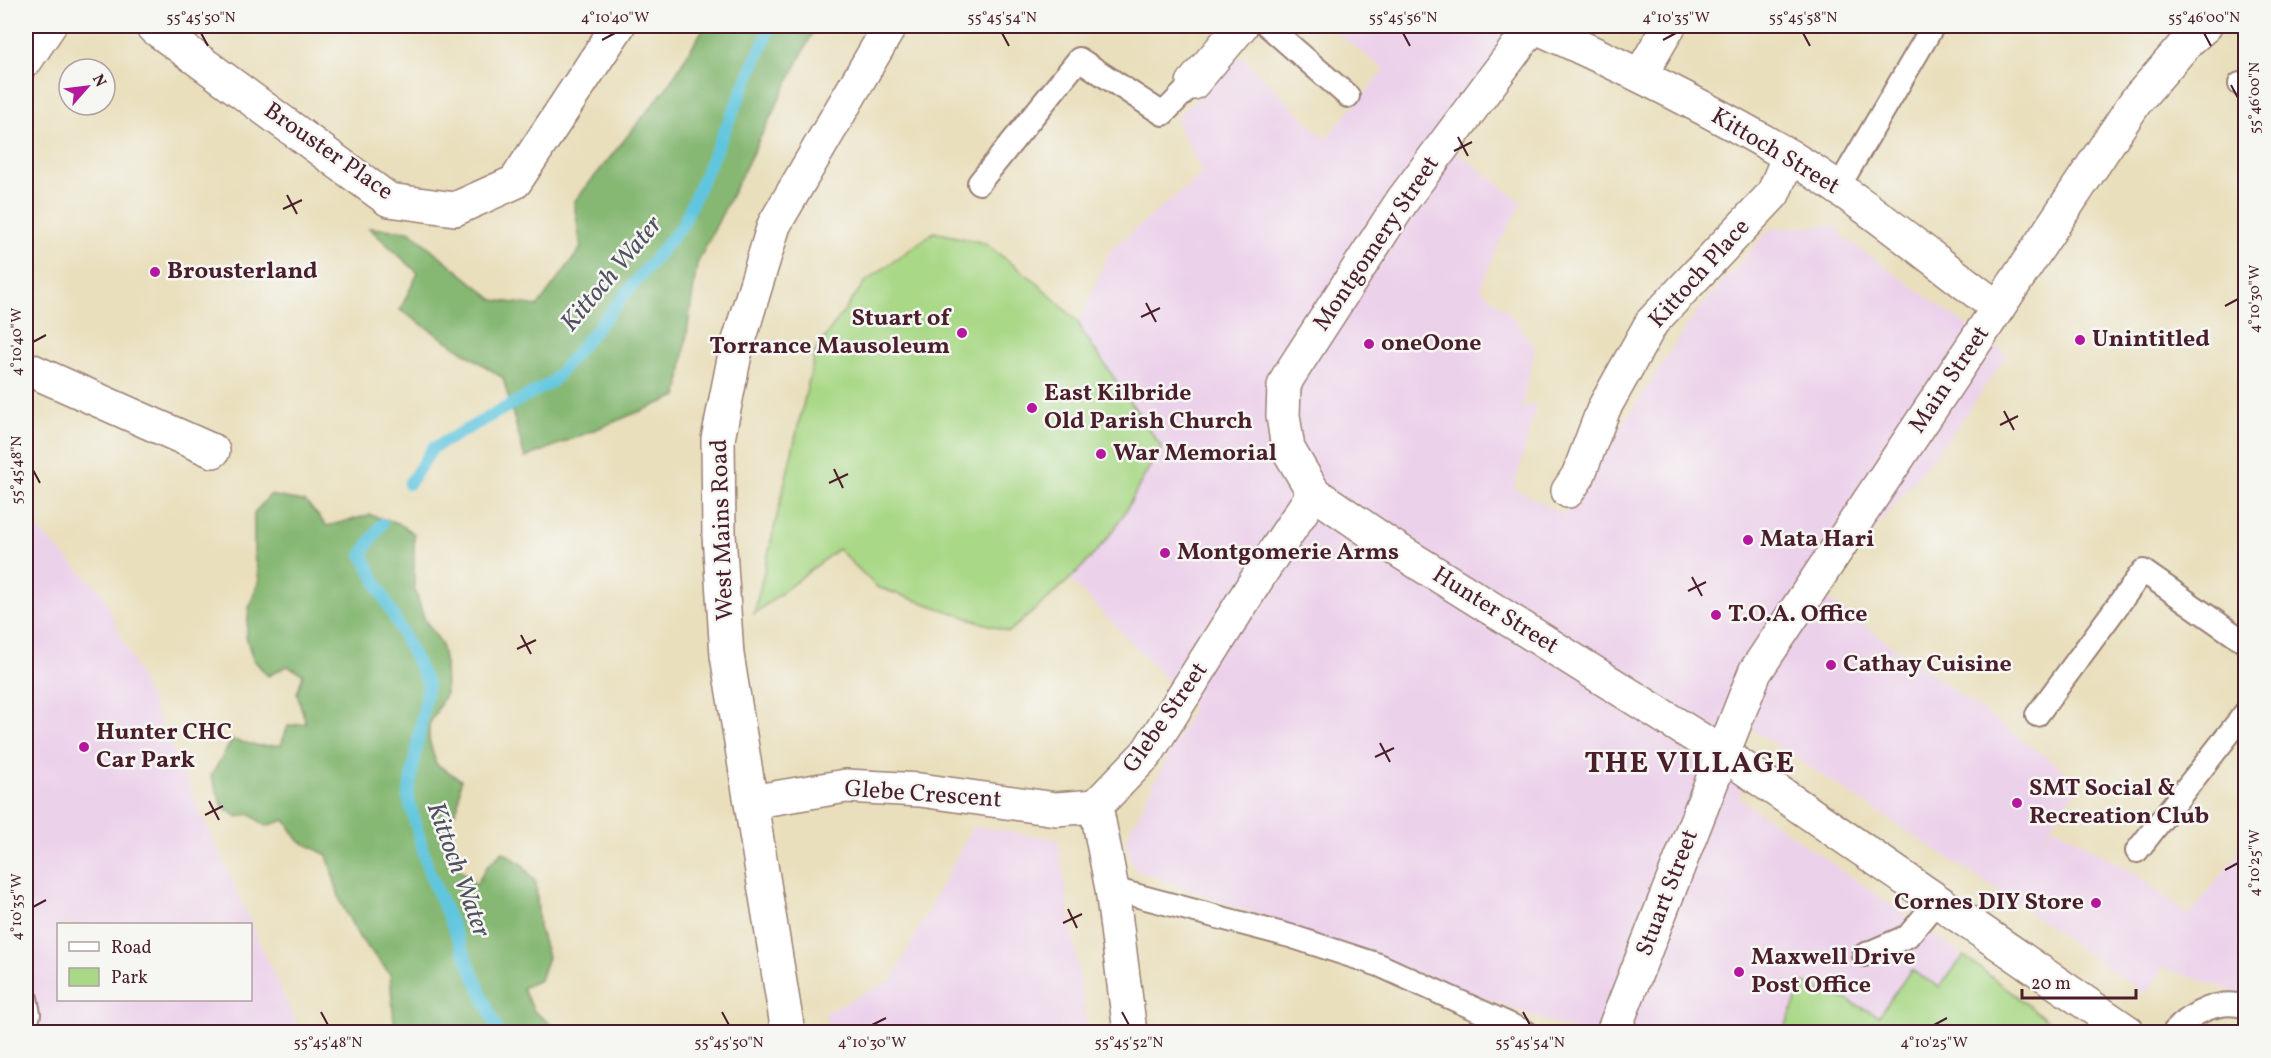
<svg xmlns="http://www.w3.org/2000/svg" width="2271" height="1058" font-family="Vollkorn,serif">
<rect width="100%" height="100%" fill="#f6f6f2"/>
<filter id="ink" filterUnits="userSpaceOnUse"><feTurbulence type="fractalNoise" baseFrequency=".0167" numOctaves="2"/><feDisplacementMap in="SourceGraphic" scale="12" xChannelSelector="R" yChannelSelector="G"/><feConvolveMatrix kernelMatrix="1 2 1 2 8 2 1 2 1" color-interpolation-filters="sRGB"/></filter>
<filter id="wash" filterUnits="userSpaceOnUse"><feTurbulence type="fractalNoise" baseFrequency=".008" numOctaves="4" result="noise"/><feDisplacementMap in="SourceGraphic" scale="24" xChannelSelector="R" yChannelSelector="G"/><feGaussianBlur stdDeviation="1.35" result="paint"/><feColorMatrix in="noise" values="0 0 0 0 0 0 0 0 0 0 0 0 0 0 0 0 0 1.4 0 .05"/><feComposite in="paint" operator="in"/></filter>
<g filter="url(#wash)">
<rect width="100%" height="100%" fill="#e9dfbc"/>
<!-- built -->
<g fill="#ecd1ea" fill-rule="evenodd">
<polygon points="1327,26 1533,26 1445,143 1523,203 1502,238 1480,288 1510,314 1535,348 1521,409 1537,402 1514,488 1564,515 1696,312 1770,229 1834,225 1846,239 2007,354 1966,415 1844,569 1826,598 2081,782 2029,858 2053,826 2136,874 2189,916 2245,845 2245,1002 2230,990 2163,968 2146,995 2003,894 1748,727 1740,799 1964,956 1939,987 1911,970 1880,1016 1828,991 1803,983 1783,1032 1577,1032 1135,870 1125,841 1193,707 1070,579 1115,528 1149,465 1162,448 1082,331 1079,323 1110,250 1203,173 1175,119 1241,56 1325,139 1385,70"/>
<path d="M26,517L102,593L300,1032H26ZM58,924H250V1000H58Z"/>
<polygon points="973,826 1058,840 1088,1032 829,1032 826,1012 892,980"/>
</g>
<!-- green -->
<g fill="#a9d886" stroke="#7a7c58" stroke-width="1.5">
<path d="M934,232L984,243L1034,280L1079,323L1082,331L1162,448C1143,473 1133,502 1115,528C1087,568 1046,600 1009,632L877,587L838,549L754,614L816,350L865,282Z"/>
<polygon points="1964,956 2063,1032 1783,1032 1803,983 1828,991 1879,1016 1911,970 1939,987"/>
</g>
<!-- forest -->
<g fill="#86b873" stroke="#686c4f" stroke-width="1.5">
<polygon points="705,26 816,26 697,264 678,396 525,458 503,378 400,310 418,273 369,228 409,231 494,300 538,306 581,248 574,202 668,86"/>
<polygon points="270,495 306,502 327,526 370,515 398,523 414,534 414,588 425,620 441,643 445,664 446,693 429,725 429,739 436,764 461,780 458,806 447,826 459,868 476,885 488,865 503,852 522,864 536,883 539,927 548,957 540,980 522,988 534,1011 555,1028 556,1032 411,1032 394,1023 390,974 359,937 341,903 327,855 299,841 285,820 266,826 249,814 238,817 223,807 211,776 232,740 260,746 281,745 288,726 306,723 297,694 303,674 287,666 268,676 253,659 246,637 249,608 259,580 254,555 254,513"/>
</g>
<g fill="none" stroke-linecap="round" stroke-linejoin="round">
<!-- stream -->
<g stroke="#61c6df" stroke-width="12">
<polyline points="409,484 433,448 552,382 682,226 771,26"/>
<polyline points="382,524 362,554 428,684 408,797 429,872 498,1032"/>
</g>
</g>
</g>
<g filter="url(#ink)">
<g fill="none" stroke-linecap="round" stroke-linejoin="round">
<!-- service casing -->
<g stroke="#9a7f74" stroke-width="26">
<g id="service">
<polyline points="1268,26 1348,96"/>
<polyline points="2240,84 2246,88"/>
<polyline points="979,183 1079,59 1163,114 1193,83"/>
<polyline points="1838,188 1933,26"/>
<polyline points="2037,715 2143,571 2246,643"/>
<polyline points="2137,851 2246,712"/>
<polyline points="1112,889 1290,936 1379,965 1526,1032"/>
<polyline points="1864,955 1908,936 1938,900"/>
<polyline points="26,998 29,1014 26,1025"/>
<path d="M2174,1032C2191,1013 2220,998 2246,1007"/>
</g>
</g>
<!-- pedestrian casing -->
<g stroke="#9a7f74" stroke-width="36">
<polyline id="pedestrian" points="1264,568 1314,493"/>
</g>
<!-- minor casing -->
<g stroke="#9a7f74" stroke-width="36">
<g id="minor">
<polyline points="152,26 389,200 455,209 515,182 618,26"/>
<polyline points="1533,26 1402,201 1288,377 1284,386 1283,415 1288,449 1314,493 1390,545 1722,753 2128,1032"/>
<path d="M1534,26C1621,65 1707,107 1789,156C1862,200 1929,257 1998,308"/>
<polyline points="26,60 49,26"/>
<polyline points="1641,74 1669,26"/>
<polyline points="1193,83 1241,26"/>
<polyline points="26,368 213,451"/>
<polyline points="1568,491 1578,476 1604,408 1652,322 1773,194 1789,156"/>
<polyline points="751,802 846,786 920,790 1056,809 1096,806"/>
<polyline points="1130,1032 1112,889 1096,806 1147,753 1264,568"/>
</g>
</g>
<!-- tertiary casing -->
<g stroke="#9a7f74" stroke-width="36">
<polyline id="tertiary" points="1613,1032 1755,672 2136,101 2188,41 2205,26"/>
</g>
<!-- secondary casing -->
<g stroke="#9a7f74" stroke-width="36">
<polyline id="secondary" points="788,1032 727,655 719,535 718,439 735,354 774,225 890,26"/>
</g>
<!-- service -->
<use href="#service" stroke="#fff" stroke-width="22"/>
<!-- pedestrian -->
<use href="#pedestrian" stroke="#fff" stroke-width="33"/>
<!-- minor -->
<use href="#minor" stroke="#fff" stroke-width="33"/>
<!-- tertiary -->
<use href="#tertiary" stroke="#fff" stroke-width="33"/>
<!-- secondary -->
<use href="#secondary" stroke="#fff" stroke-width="33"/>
</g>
</g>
<!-- ticks -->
<path fill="none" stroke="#4a1f2b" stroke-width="2" d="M201,33L208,46M1002,33L1009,46M1403,33L1410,46M1803,33L1810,46M2204,33L2211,46M602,40L615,33M1663,40L1676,33M2231,85L2238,98M1458,137L1468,156M1454,151L1472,142M287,195L297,214M283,209L302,200M1146,303L1156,322M2225,306L2238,299M1141,317L1160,308M33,342L46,335M2004,411L2014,430M2000,425L2018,416M834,469L843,488M33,470L40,483M829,483L848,474M1692,577L1702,596M1688,591L1706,582M521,635L531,654M517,649L536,640M1380,743L1390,762M1375,757L1394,748M209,801L219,820M205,815L223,806M2225,870L2238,863M33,907L46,900M1068,909L1077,928M1063,923L1082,914M321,1012L328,1025M722,1012L729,1025M1122,1012L1129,1025M1523,1012L1530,1025M872,1025L886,1018M1934,1025L1947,1018"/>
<!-- markers -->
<g fill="#b5179e" stroke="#f6f6f2" stroke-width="2">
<circle cx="155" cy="272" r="6"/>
<circle cx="962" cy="333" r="6"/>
<circle cx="2080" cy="340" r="6"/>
<circle cx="1369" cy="344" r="6"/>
<circle cx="1032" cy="408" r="6"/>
<circle cx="1101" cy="454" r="6"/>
<circle cx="1748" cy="540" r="6"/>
<circle cx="1165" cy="553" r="6"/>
<circle cx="1716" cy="615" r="6"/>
<circle cx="1831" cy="665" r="6"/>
<circle cx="84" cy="747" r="6"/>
<circle cx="2017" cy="803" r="6"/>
<circle cx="2096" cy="903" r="6"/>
<circle cx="1739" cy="972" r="6"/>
</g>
<g text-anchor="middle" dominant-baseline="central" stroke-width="5" stroke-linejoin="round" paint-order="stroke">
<!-- street labels -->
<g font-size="24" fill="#4a1f2b" stroke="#f6f6f2">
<text transform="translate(328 152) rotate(35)">Brouster Place</text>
<text transform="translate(1775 152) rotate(31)">Kittoch Street</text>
<text transform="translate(1377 244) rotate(-56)">Montgomery Street</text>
<text transform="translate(1700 274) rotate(-48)">Kittoch Place</text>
<text transform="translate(1950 380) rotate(-56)">Main Street</text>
<text transform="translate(723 530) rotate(-92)">West Mains Road</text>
<text transform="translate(1495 611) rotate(32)">Hunter Street</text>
<text transform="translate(1166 718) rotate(-55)">Glebe Street</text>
<text transform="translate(923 795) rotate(4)">Glebe Crescent</text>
<text transform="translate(1668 893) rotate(-69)">Stuart Street</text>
</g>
<!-- poi labels -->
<g font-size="24" font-weight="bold" fill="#4a1f2b" stroke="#f6f6f2" text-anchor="start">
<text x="167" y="272">Brousterland</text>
<text x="950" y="319" text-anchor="end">Stuart of<tspan x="950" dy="28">Torrance Mausoleum</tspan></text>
<text x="2092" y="340">Unintitled</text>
<text x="1381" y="344">oneOone</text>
<text x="1044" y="394">East Kilbride<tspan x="1044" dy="28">Old Parish Church</tspan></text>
<text x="1113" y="454">War Memorial</text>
<text x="1760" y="540">Mata Hari</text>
<text x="1177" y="553">Montgomerie Arms</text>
<text x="1728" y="615">T.O.A. Office</text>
<text x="1843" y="665">Cathay Cuisine</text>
<text x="96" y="733">Hunter CHC<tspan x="96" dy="28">Car Park</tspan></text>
<text x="2029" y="789">SMT Social &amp;<tspan x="2029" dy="28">Recreation Club</tspan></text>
<text x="2084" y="903" text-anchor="end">Cornes DIY Store</text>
<text x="1751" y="958">Maxwell Drive<tspan x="1751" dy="28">Post Office</tspan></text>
</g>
<!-- water labels -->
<g font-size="26" font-style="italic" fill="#515161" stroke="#f6f6f2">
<text transform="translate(612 274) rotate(-50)">Kittoch Water</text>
<text transform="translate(458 870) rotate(70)">Kittoch Water</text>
</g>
<!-- district labels -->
<g font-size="30" font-weight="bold" letter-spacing="1.5" fill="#4a1f2b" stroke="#f6f6f2">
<text x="1690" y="764">THE VILLAGE</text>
</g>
</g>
<!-- margin -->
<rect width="2271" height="1058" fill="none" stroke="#f6f6f2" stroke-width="66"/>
<!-- legend -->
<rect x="57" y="923" width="195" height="78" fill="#f6f6f2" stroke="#b1a0a2" stroke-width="1.5"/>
<rect x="69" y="942" width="30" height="9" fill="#ffffff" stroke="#b1a0a2" stroke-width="1.5"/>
<text x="111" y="953" font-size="18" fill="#4a1f2b">Road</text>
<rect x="69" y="968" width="30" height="18" fill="#a9d886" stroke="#b1a0a2" stroke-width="1.5"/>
<text x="111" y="983" font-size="18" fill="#4a1f2b">Park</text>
<!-- north arrow -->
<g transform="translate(87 87) rotate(62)"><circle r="28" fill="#f6f6f2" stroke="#b1a0a2" stroke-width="1.5"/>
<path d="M0-4.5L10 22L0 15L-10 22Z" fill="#b5179e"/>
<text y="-9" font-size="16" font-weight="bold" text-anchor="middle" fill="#4a1f2b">N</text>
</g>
<!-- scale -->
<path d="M2022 989v9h114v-9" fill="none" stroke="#4a1f2b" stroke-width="3"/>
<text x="2031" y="989" font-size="18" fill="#4a1f2b" stroke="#f6f6f2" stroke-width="4.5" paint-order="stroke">20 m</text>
<rect x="33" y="33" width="2205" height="992" fill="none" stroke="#4a1f2b" stroke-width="2"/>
<g font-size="15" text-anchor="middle" fill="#4a1f2b">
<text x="201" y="22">55°45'50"N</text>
<text x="615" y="22">4°10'40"W</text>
<text x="1002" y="22">55°45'54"N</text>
<text x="1403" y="22">55°45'56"N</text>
<text x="1676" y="22">4°10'35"W</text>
<text x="1803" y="22">55°45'58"N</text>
<text x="2204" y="22">55°46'00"N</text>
<text transform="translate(2254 98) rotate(-90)" y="5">55°46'00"N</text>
<text transform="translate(2254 299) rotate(-90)" y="5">4°10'30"W</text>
<text transform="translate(16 342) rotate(-90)" y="5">4°10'40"W</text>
<text transform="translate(16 470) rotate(-90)" y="5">55°45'48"N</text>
<text transform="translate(2254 863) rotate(-90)" y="5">4°10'25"W</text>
<text transform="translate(16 907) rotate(-90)" y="5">4°10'35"W</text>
<text x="328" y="1047">55°45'48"N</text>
<text x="729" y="1047">55°45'50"N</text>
<text x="872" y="1047">4°10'30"W</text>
<text x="1129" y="1047">55°45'52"N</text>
<text x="1530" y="1047">55°45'54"N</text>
<text x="1934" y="1047">4°10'25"W</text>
</g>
</svg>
